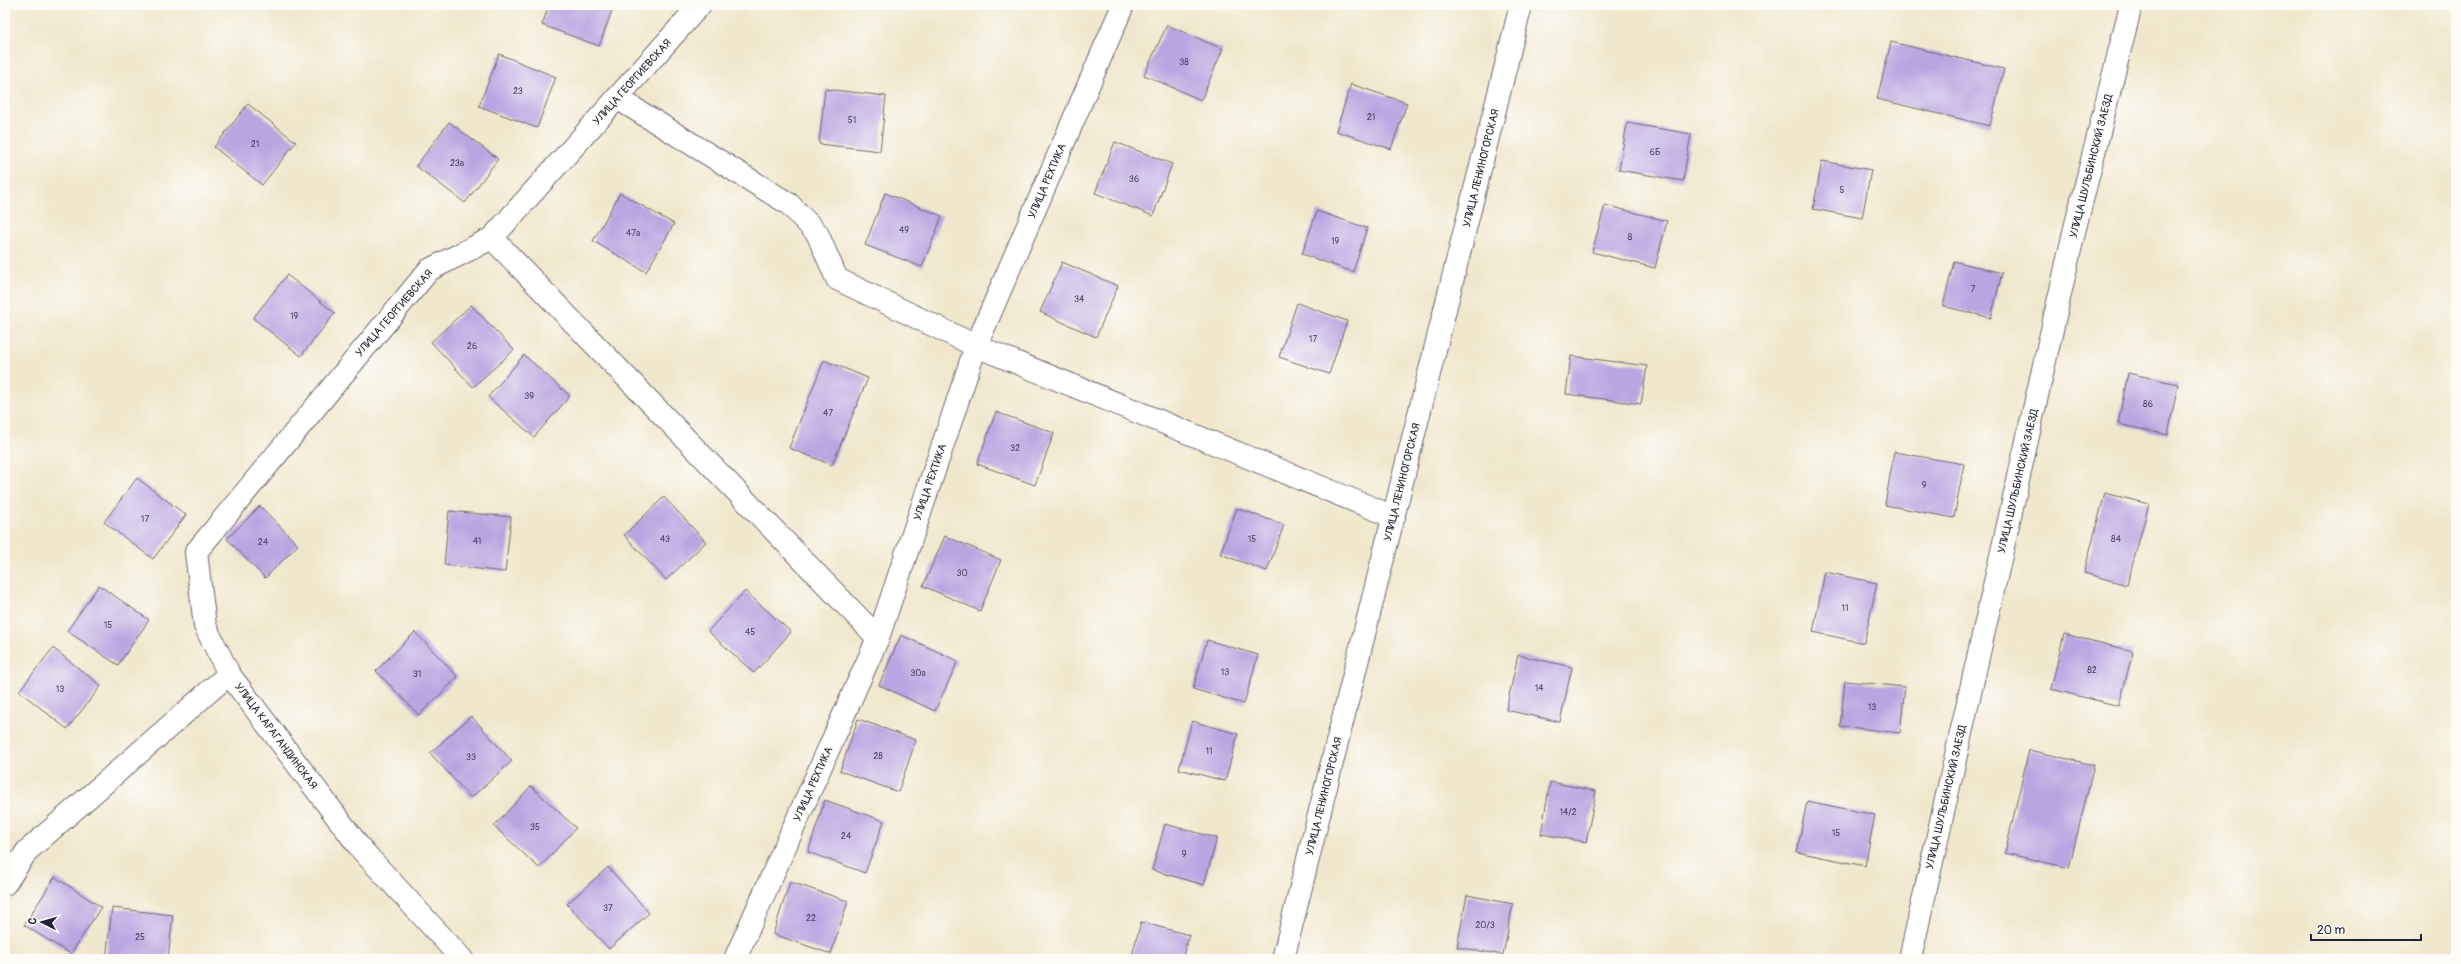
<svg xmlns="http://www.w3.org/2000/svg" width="2461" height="964" font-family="Pangolin,sans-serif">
<rect width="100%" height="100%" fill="#fdfcf7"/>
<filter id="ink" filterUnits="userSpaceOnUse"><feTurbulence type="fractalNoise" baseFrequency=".025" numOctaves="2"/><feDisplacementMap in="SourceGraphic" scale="8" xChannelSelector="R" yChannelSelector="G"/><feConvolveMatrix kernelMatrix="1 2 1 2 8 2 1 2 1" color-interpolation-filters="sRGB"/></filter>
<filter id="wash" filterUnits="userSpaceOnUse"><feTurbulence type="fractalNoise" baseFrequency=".012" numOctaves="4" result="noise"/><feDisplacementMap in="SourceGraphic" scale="16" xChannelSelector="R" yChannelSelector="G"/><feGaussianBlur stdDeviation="0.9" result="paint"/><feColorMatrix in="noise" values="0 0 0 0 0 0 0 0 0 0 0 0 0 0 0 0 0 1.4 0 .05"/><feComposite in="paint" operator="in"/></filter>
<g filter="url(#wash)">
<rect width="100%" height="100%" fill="#f0e7cc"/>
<g id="blocks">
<!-- building -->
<g fill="#baa4e1">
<polygon points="549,5 614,5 599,46 542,25"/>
<polygon points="1167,25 1223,49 1201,100 1144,75"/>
<polygon points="1891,42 2004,69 1990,126 1877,99"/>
<polygon points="499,54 556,77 537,128 479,106"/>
<polygon points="1351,84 1407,103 1391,149 1336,131"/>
<polygon points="825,89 886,96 880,151 819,144"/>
<polygon points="248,104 296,142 262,185 214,147"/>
<polygon points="449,122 498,159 465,203 416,166"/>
<polygon points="1627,123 1691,134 1683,181 1619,170"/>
<polygon points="1115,142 1172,164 1153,216 1095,193"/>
<polygon points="1822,161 1871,170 1862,218 1813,209"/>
<polygon points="620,193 674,224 646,272 593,241"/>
<polygon points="885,193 942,216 922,267 865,245"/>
<polygon points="1605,205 1667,221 1655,268 1592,252"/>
<polygon points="1317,211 1367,228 1353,272 1302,254"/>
<polygon points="1954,261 2002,273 1991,318 1943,306"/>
<polygon points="1062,262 1118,286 1096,337 1040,312"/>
<polygon points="287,275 335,313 301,356 253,318"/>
<polygon points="1297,303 1347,321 1329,374 1279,357"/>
<polygon points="471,305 514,350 473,387 431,342"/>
<polygon points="524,355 570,396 534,437 488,397"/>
<polygon points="1571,356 1647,366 1641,404 1566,394"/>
<polygon points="824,360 868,378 832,465 789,448"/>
<polygon points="2128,373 2178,384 2168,435 2118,424"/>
<polygon points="996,412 1054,433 1035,485 977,464"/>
<polygon points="1894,452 1964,464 1954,518 1885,505"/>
<polygon points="137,478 186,515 153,559 104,522"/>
<polygon points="2105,493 2149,504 2127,585 2084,573"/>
<polygon points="664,497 706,542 666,580 624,535"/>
<polygon points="260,506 298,545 265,578 227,539"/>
<polygon points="1237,508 1284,525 1267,571 1220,554"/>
<polygon points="449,511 511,517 505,572 444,565"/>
<polygon points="945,536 1001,560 980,611 923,586"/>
<polygon points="1825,572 1877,583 1864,643 1813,632"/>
<polygon points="99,585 149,620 118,665 67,631"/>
<polygon points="745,591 791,632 754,673 708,631"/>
<polygon points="415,632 458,677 419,715 376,671"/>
<polygon points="2064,634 2133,651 2119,706 2051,689"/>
<polygon points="901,635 958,661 935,711 879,685"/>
<polygon points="1207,640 1258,655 1244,704 1193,689"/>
<polygon points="53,648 101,686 67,729 19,691"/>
<polygon points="1518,655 1572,667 1560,722 1506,710"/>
<polygon points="1845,681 1905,687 1900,733 1840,726"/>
<polygon points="471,716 512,761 471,798 430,753"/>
<polygon points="858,719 916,740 898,792 840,771"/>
<polygon points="1192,721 1238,734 1225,781 1179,769"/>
<polygon points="2029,750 2094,765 2069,868 2005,853"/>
<polygon points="1550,782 1596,791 1586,842 1541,834"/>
<polygon points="531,786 576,828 539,868 494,826"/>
<polygon points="825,800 884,821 865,873 808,852"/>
<polygon points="1807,801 1875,815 1865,866 1797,852"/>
<polygon points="1165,824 1217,838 1204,885 1152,870"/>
<polygon points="608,867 649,913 609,949 567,904"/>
<polygon points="55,877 101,907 71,954 24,925"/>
<polygon points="790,882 848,901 831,954 773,934"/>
<polygon points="1467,895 1513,904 1503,955 1457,947"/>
<polygon points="112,908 173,915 168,959 106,959"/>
<polygon points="1141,922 1189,935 1182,959 1131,959"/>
<polygon points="5,954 44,958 44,959 5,959"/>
</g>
</g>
</g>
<g filter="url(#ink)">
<use href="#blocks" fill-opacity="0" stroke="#6a676e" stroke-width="1"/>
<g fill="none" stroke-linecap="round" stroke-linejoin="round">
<!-- minor casing -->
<g stroke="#6a676e" stroke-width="24">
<g id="minor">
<polyline points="617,98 789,204 817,233 837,279 976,346 1394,517"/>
<polyline points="492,238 878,638"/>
<polyline points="229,674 205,626 196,552 429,270 492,238 700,5"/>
<polyline points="5,884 27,851 229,674 361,849 462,959"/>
<polyline points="735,959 878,638 976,346 1123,5"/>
<polyline points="1910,959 2074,232 2131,5"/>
</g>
</g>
<!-- tertiary casing -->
<g stroke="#6a676e" stroke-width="24">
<polyline id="tertiary" points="1283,959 1521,5"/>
</g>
<!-- minor -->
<use href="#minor" stroke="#fff" stroke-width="22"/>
<!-- tertiary -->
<use href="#tertiary" stroke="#fff" stroke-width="22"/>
</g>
</g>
<g text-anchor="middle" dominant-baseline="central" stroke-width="3" stroke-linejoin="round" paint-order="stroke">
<!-- number labels -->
<g font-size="9" fill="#484264">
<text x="1184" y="62">38</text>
<text x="518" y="91">23</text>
<text x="1371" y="117">21</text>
<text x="852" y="120">51</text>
<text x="255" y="144">21</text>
<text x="1655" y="152">6Б</text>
<text x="457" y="163">23а</text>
<text x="1134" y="179">36</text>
<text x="1842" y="190">5</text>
<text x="904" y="230">49</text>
<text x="633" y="233">47а</text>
<text x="1630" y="237">8</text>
<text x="1335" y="241">19</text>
<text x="1973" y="289">7</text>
<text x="1079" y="299">34</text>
<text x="294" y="316">19</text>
<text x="1313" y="339">17</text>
<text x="472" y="346">26</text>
<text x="529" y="396">39</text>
<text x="2148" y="404">86</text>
<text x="828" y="413">47</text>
<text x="1015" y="448">32</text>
<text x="1924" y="485">9</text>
<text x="145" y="519">17</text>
<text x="665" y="539">43</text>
<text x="1252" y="539">15</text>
<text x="2116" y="539">84</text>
<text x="477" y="541">41</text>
<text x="263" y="542">24</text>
<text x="962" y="573">30</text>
<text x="1845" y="608">11</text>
<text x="108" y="625">15</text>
<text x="750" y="632">45</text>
<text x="2092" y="670">82</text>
<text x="1225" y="672">13</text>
<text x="918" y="673">30а</text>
<text x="417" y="674">31</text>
<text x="1539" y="688">14</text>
<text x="60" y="689">13</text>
<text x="1872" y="707">13</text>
<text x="1209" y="751">11</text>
<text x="878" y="756">28</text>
<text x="471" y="757">33</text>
<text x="1568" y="812">14/2</text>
<text x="535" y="827">35</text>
<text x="1836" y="833">15</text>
<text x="846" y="836">24</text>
<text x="1184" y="854">9</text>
<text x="608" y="908">37</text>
<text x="811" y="918">22</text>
<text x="1485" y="925">20/3</text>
<text x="140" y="937">25</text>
</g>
<!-- street labels -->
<g font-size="11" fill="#22223b" stroke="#fdfcf7">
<text transform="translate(632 82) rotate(-48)">УЛИЦА ГЕОРГИЕВСКАЯ</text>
<text transform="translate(2091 166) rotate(-76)">УЛИЦА ШУЛЬБИНСКИЙ ЗАЕЗД</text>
<text transform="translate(1481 168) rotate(-76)">УЛИЦА ЛЕНИНОГОРСКАЯ</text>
<text transform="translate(1047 181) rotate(-67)">УЛИЦА РЕХТИКА</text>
<text transform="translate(394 313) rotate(-49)">УЛИЦА ГЕОРГИЕВСКАЯ</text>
<text transform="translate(2018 481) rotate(-77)">УЛИЦА ШУЛЬБИНСКИЙ ЗАЕЗД</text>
<text transform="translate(930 482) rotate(-71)">УЛИЦА РЕХТИКА</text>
<text transform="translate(1402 482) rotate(-76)">УЛИЦА ЛЕНИНОГОРСКАЯ</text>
<text transform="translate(276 736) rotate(53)">УЛИЦА КАРАГАНДИНСКАЯ</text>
<text transform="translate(813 784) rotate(-66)">УЛИЦА РЕХТИКА</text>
<text transform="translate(1324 796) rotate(-76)">УЛИЦА ЛЕНИНОГОРСКАЯ</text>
<text transform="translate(1946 797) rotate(-77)">УЛИЦА ШУЛЬБИНСКИЙ ЗАЕЗД</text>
</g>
</g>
<!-- margin -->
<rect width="2461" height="964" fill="none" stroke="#fdfcf7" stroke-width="20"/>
<!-- north arrow -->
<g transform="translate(42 922) rotate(276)" stroke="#fdfcf7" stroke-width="3" paint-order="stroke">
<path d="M0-3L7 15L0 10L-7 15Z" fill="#22223b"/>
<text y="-6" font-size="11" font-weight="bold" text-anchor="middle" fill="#22223b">С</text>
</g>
<!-- scale -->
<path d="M2311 934v6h110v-6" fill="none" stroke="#22223b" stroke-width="2"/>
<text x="2317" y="934" font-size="12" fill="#22223b" stroke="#fdfcf7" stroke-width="3" paint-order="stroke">20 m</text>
</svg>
